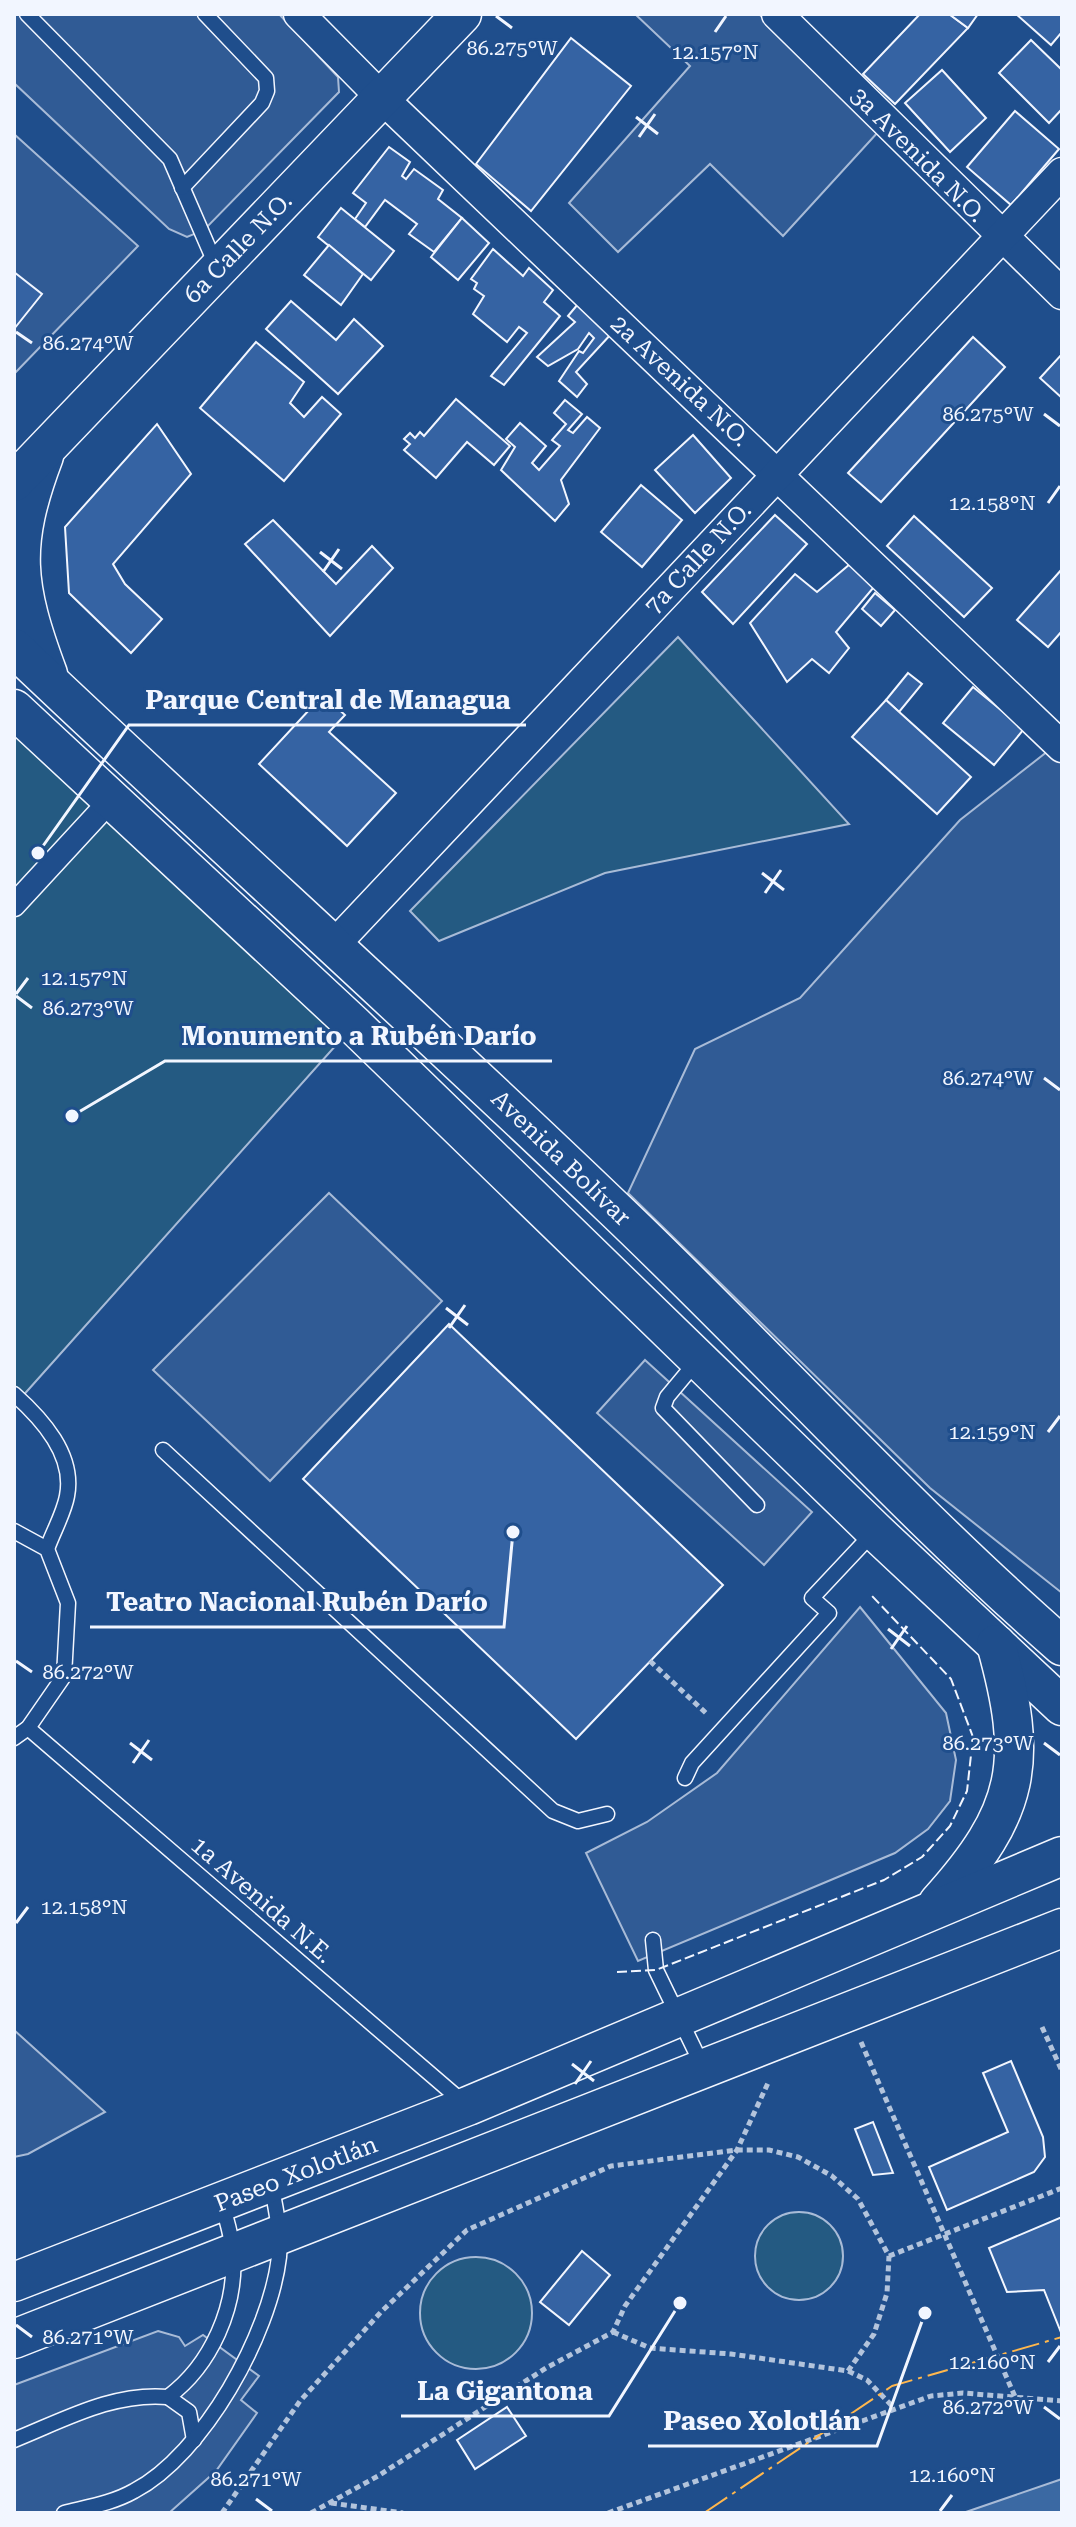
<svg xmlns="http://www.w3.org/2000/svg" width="1076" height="2527" font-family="'Roboto Serif',serif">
<rect width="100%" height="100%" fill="#1f4e8c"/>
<!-- green -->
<g fill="#245a82" stroke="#a8bbd7" stroke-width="2">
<polygon points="678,637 849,824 605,873 439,941 410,911"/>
<polygon points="14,709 354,1025 20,1399 14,1394"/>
<circle cx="799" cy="2256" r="44"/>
<circle cx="476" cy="2313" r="56"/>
</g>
<!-- parking -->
<g fill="#305b95" stroke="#a8bbd7" stroke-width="2">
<polygon points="14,14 279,14 338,77 339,92 204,230 187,237 169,229 14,83"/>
<polygon points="635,14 759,14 879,131 783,236 710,164 618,252 569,203 690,66"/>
<polygon points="14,134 138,246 14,374"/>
<polygon points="1062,740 1062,1593 930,1488 628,1193 695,1049 800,998 960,820"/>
<polygon points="329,1193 442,1301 270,1481 153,1370"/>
<polygon points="645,1360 812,1512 764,1565 597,1413"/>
<polygon points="860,1607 946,1713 956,1760 950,1801 928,1829 895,1853 638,1961 586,1853 647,1822 717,1773"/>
<polygon points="14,2030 105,2112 28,2154 14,2157"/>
<polygon points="158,2331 179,2337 185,2346 203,2335 259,2376 241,2400 257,2413 216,2471 169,2513 14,2513 14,2385"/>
</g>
<!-- water -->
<polygon fill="#3b69a3" stroke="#a8bbd7" stroke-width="2" points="1062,2479 1062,2513 963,2513"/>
<!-- building -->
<g fill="#3563a3" stroke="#f2f6ff" stroke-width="2">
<polygon points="920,14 949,14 968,28 895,104 863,74"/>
<polygon points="949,14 978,14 968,28"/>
<polygon points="1016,14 1062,14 1062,32 1051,45"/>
<polygon points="571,38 631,86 531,211 476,164"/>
<polygon points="1031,40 1062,70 1062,109 1049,123 999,73"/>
<polygon points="942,70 986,118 950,152 905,103"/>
<polygon points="1015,111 1059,149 1011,205 967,167"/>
<polygon points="389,147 410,162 402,176 406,179 414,169 443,190 438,199 462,218 434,252 409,234 417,224 385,200 365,227 355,219 366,203 353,193"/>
<polygon points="341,208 394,251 371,280 318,237"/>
<polygon points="462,218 489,243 458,280 431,257"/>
<polygon points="329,245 363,274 341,305 304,275"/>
<polygon points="493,249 523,276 529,268 553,290 544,302 560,316 504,385 491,376 527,333 519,327 507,342 473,314 484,296 474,289 477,283 471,279"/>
<polygon points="14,272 42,294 14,329"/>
<polygon points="291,301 336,340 354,319 383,346 338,394 266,329"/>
<polygon points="578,304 612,333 576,372 587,384 577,397 559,381 579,351 583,353 594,338 589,333 578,349 548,366 537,357 575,322 568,316"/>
<polygon points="973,337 1005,367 881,502 848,473"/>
<polygon points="256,342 304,382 290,403 304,417 322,397 341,414 284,481 200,408"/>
<polygon points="1062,354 1062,398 1040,378"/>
<polygon points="456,399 510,446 494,465 467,442 436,478 404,450 410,444 404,439 410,433 415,438 420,432 424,436"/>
<polygon points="565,400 582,414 568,430 573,433 587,417 600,428 561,480 569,504 555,521 501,470 515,447 506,439 520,423 546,446 532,463 539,470 560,446 552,440 566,424 554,413"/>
<polygon points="157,424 191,474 113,564 125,584 162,619 131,653 69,593 65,527"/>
<polygon points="693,435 731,478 695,513 655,470"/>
<polygon points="641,485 682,520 642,567 601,532"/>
<polygon points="775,515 807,544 733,624 702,592"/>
<polygon points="914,516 992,588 964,617 887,546"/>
<polygon points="273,520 336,584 372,546 393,568 330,636 245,544"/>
<polygon points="850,564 879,581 836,632 849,648 829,673 812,659 787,682 750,623 795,574 817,592"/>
<polygon points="1062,569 1062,631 1048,647 1017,620"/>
<polygon points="875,593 895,610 881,626 862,609"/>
<polygon points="908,673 922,684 899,712 886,700"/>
<polygon points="973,687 1024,729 994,765 943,723"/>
<polygon points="323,695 345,715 329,732 396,793 347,846 259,764"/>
<polygon points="886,700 971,777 937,814 852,737"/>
<polygon points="449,1324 723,1585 576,1739 303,1479"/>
<polygon points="1011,2061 1043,2137 1045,2157 1034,2172 947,2210 929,2167 1008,2132 983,2073"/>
<polygon points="873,2122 893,2173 873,2175 855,2129"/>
<polygon points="1062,2217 1062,2335 1044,2290 1007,2292 989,2248"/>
<polygon points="582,2251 610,2275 569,2325 540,2302"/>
<polygon points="507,2407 526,2436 475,2469 457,2440"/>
</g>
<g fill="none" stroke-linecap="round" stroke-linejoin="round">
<!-- service casing -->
<g stroke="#f2f6ff" stroke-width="17">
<g id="service">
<polyline points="27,14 170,159 216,265"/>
<polyline points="182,188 262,103 267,91 266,78 205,14"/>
<polyline points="697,1361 667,1397 663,1408 757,1505"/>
<path d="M14,1394C42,1419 75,1455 67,1496C64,1513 53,1532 47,1549"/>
<polyline points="163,1450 553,1811 578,1821 607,1814"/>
<polyline points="14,1531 47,1549 68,1603 64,1676 28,1728 14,1738"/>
<polyline points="28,1728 464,2103"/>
<polyline points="685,1778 692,1763 829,1613 812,1598 873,1533"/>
<polyline points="653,1940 656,1970 703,2067"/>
<polyline points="168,2397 189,2412 194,2440"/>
<path d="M14,2440C64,2420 113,2392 168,2397C211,2365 237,2307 233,2253C232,2236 226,2219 222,2203"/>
<path d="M64,2513C88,2507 113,2503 134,2491C204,2454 270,2334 279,2257C281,2232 276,2209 271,2184"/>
</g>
</g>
<!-- pedestrian casing -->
<g stroke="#f2f6ff" stroke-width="25">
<polyline id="pedestrian" points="14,905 110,801"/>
</g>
<!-- minor casing -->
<g stroke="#f2f6ff" stroke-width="33">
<g id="minor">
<polyline points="299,14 382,98 1062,747"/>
<polyline points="777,14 1062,294"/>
<polyline points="335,944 1062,173"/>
</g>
</g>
<!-- tertiary casing -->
<g stroke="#f2f6ff" stroke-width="41">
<g id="tertiary">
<path d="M44,456C10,546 15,585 48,674"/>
<polyline points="14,482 462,14"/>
<path d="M14,648C211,835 413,1016 609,1204C762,1349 903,1507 1062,1646"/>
<polyline points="14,709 354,1025 875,1531 1062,1706"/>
<path d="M938,1903C1021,1811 1029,1762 996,1644"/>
<polyline points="14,2282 468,2106 1062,1856"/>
<polyline points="14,2339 1062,1928"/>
</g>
</g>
<!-- path -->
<g stroke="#b3c4dc" stroke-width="5" stroke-dasharray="6 4" stroke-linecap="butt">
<polyline points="650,1661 708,1715"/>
<polyline points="1042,2027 1062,2071"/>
<polyline points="861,2042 1016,2399"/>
<polyline points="889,2256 1062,2188"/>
<polyline points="613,2332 650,2348 731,2354 848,2371 867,2380 894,2408"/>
<polyline points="331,2503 403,2513"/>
<polyline points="222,2513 300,2401 381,2312 467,2230 611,2166 737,2150 769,2150 798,2157 832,2176 858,2199 889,2256 887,2293 874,2334 848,2371"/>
<polyline points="311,2513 378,2476 546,2368 613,2332 625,2306 737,2150 768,2083"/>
<polyline points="608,2513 931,2396 963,2393 1062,2401"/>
</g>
<!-- service -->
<use href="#service" stroke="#1f4e8c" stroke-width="14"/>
<!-- pedestrian -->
<use href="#pedestrian" stroke="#1f4e8c" stroke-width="22"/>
<!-- minor -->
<use href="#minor" stroke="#1f4e8c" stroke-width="30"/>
<!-- tertiary -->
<use href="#tertiary" stroke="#1f4e8c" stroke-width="38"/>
<!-- fence -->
<polyline stroke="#f2f6ff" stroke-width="2" stroke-dasharray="10 4" stroke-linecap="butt" points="617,1972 656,1970 884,1880 922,1857 950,1826 967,1791 973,1737 951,1679 872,1596"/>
<!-- power -->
<polyline stroke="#ffb74d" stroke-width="2" stroke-dasharray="28 6 4 6" stroke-linecap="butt" points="704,2513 892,2386 1062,2337"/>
</g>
<!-- ticks -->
<path fill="none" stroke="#f2f6ff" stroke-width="3" d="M496,16L512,28M715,32L726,16M636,117L658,134M639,137L655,114M16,332L32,343M1044,414L1060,426M1048,503L1060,486M320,552L342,569M323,572L339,549M762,873L784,890M765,893L781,870M16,994L28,978M16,996L32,1008M1044,1078L1060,1090M446,1308L468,1325M449,1328L465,1305M1048,1432L1060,1416M888,1629L910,1646M891,1649L907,1626M16,1661L32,1672M130,1743L152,1760M1044,1743L1060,1755M133,1763L149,1740M16,1923L28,1907M572,2064L594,2081M575,2084L591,2061M16,2325L32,2337M1048,2362L1060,2346M1044,2407L1060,2419M256,2499L272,2511M940,2511L952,2495"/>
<g text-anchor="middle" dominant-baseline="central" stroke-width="6" stroke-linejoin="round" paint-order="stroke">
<!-- street labels -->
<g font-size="24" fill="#f2f6ff" stroke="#1f4e8c">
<text transform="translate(918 155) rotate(45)">3a Avenida N.O.</text>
<text transform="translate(238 248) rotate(-46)">6a Calle N.O.</text>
<text transform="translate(680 381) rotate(43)">2a Avenida N.O.</text>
<text transform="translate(698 558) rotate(-47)">7a Calle N.O.</text>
<text transform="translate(561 1158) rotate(44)">Avenida Bolívar</text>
<text transform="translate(262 1900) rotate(41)">1a Avenida N.E.</text>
<text transform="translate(296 2174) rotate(-21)">Paseo Xolotlán</text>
</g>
</g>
<g font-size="20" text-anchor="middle" fill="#f2f6ff" stroke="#1f4e8c" stroke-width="6" stroke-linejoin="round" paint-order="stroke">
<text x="512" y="55">86.275°W</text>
<text x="715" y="59">12.157°N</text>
<text x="88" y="350">86.274°W</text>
<text x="988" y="421">86.275°W</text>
<text x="992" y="510">12.158°N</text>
<text x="84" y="985">12.157°N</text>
<text x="88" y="1015">86.273°W</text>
<text x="988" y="1085">86.274°W</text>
<text x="992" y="1439">12.159°N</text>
<text x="88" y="1679">86.272°W</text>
<text x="988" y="1750">86.273°W</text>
<text x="84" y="1914">12.158°N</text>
<text x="88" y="2344">86.271°W</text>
<text x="992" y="2369">12.160°N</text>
<text x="988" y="2414">86.272°W</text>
<text x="952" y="2482">12.160°N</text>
<text x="256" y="2486">86.271°W</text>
</g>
<!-- callouts -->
<path fill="none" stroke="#f2f6ff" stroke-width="3" d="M38 853L129 725H526M72 1116L165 1061H552M513 1532L504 1627H90M680 2303L609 2416H401M925 2313L877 2446H648"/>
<g fill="#f2f6ff" stroke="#1f4e8c" stroke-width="3">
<circle cx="38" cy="853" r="8"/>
<circle cx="72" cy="1116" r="8"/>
<circle cx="513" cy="1532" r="8"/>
<circle cx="680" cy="2303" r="8"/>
<circle cx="925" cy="2313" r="8"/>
</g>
<g font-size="26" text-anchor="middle" font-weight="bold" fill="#f2f6ff" stroke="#1f4e8c" stroke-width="6" stroke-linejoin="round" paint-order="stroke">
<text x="328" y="709">Parque Central de Managua</text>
<text x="359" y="1045">Monumento a Rubén Darío</text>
<text x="297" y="1611">Teatro Nacional Rubén Darío</text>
<text x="505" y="2400">La Gigantona</text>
<text x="762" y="2430">Paseo Xolotlán</text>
</g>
<!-- border -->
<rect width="1076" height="2527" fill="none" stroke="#f2f6ff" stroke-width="32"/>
</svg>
